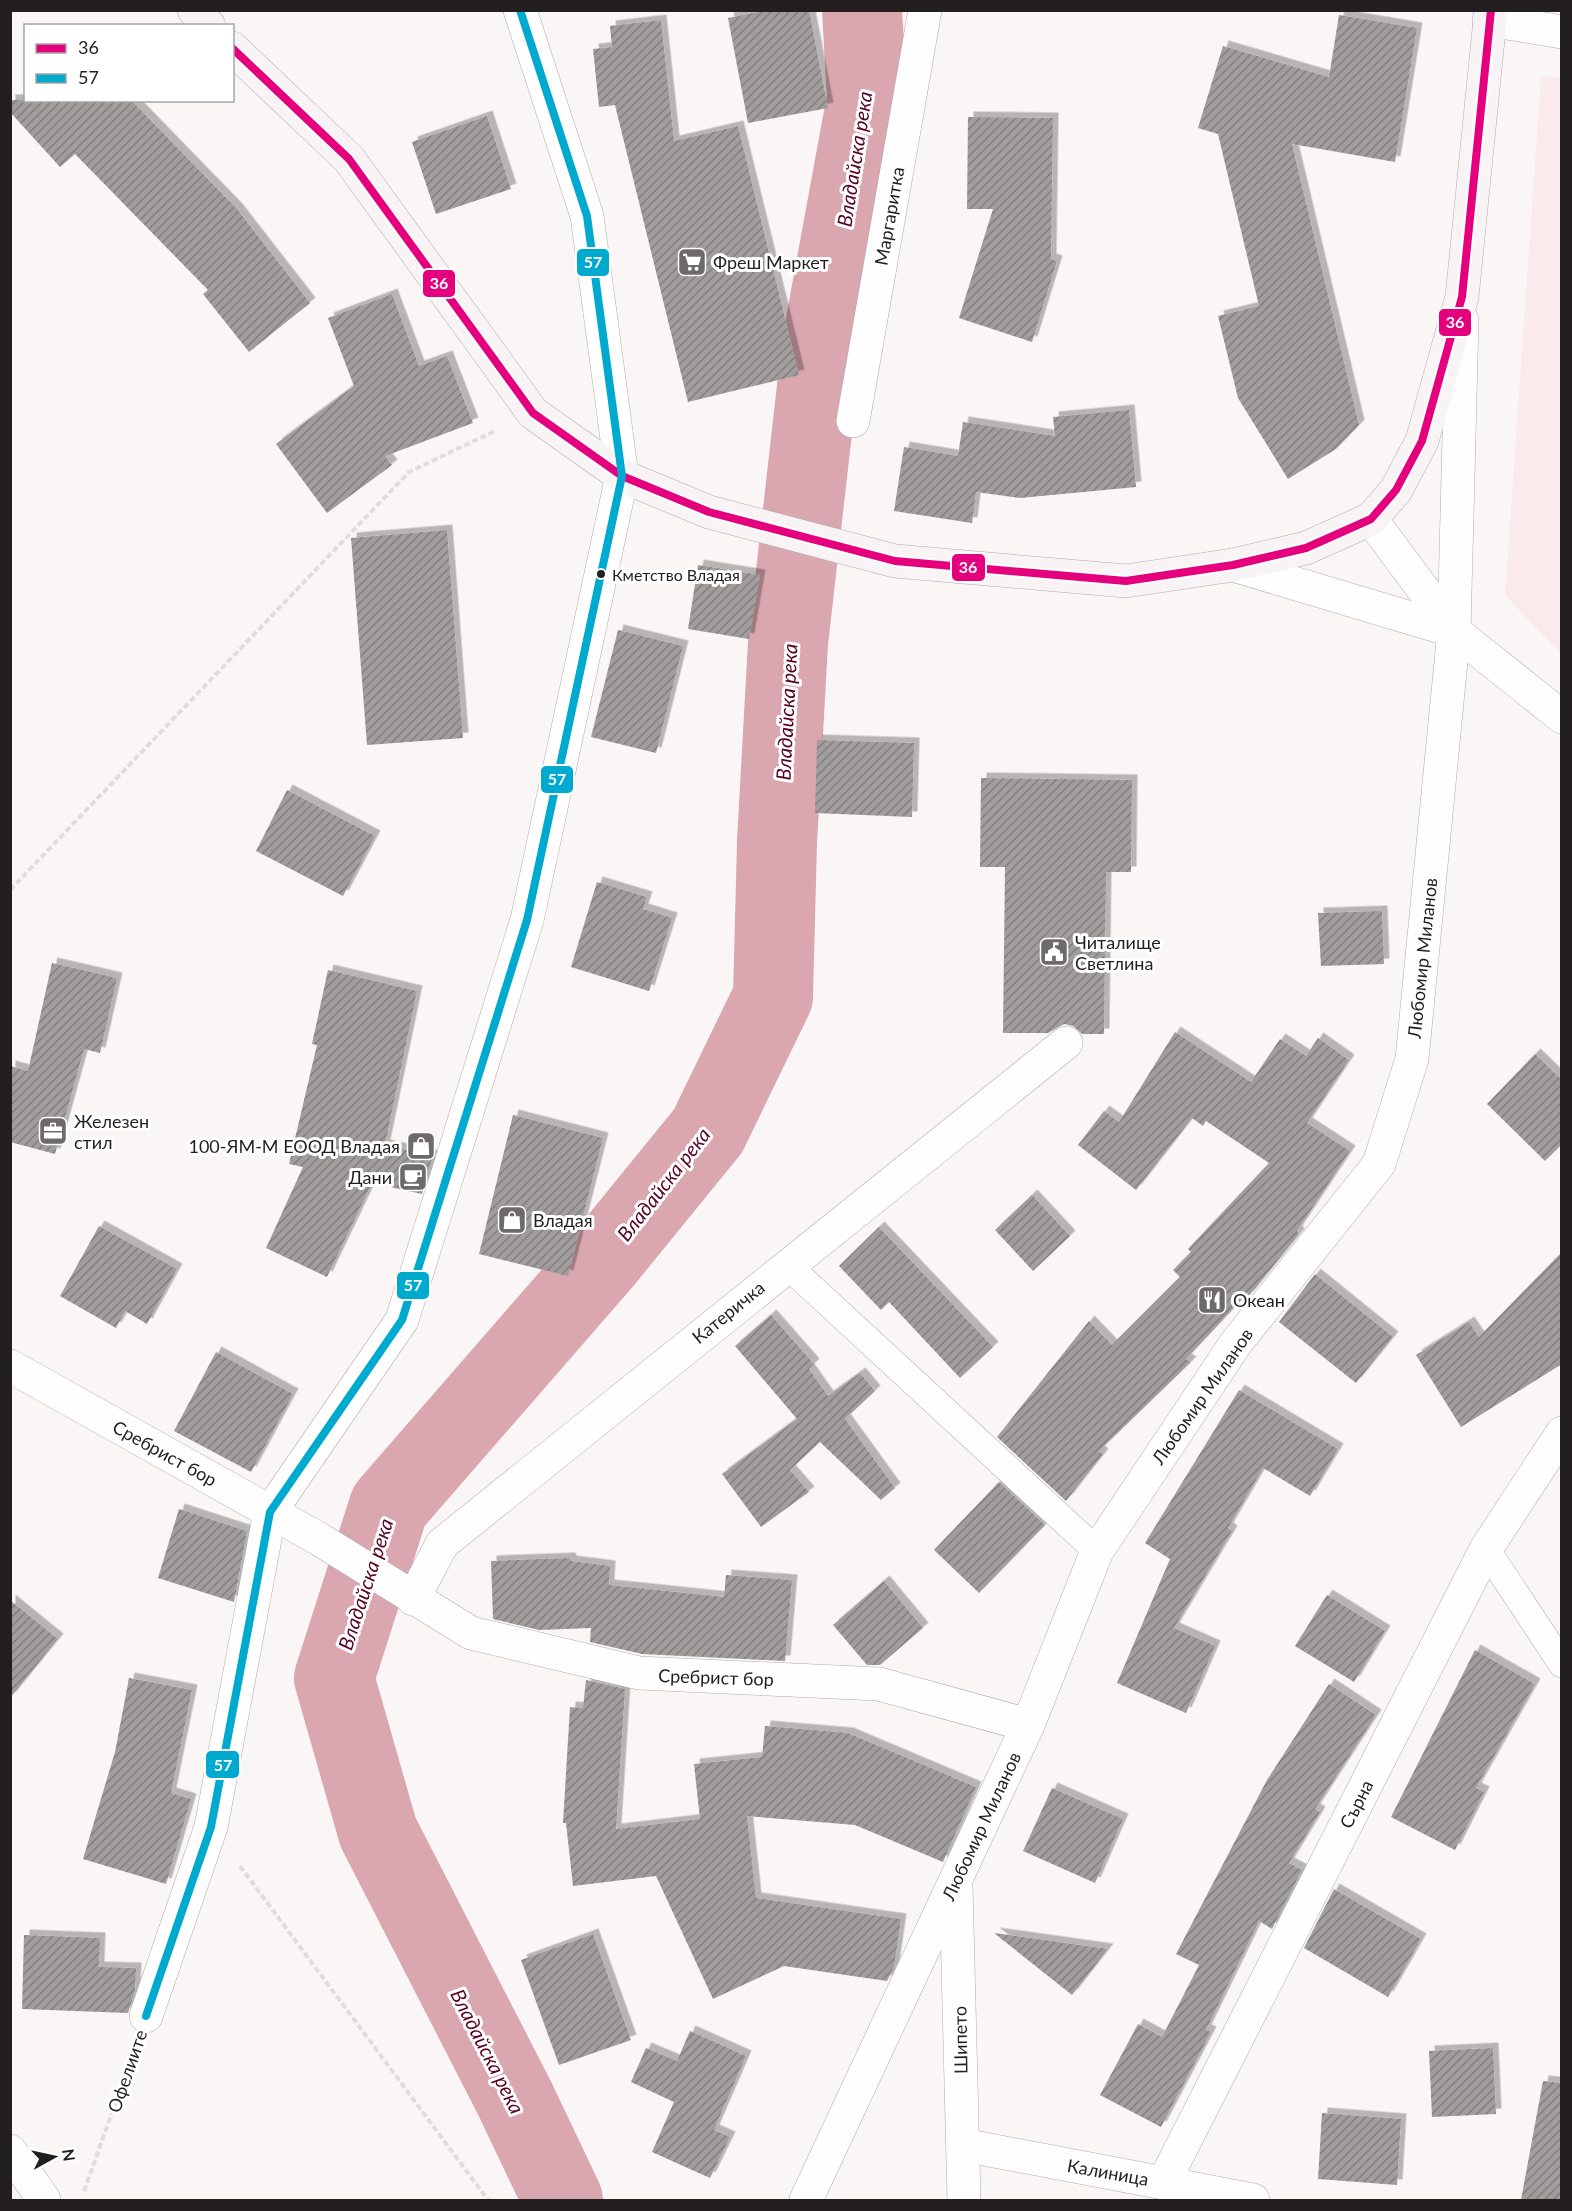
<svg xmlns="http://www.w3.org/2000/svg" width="1572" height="2211" font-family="Lato,sans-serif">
<defs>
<pattern id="building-hatch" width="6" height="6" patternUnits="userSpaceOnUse" patternTransform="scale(1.5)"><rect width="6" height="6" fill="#a19d9d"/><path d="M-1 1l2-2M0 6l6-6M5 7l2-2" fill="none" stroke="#837f7f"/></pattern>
<filter id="shadow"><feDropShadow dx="5.5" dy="-5.5" stdDeviation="0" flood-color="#0004"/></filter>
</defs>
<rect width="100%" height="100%" fill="#fbf6f6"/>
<!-- built -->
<polygon fill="#f9eaec" points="1541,76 1562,78 1561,654 1505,595"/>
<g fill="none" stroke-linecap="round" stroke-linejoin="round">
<!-- river -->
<polyline stroke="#daa6b0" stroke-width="80" points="563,2200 515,2099 378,1832 334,1678 389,1506 603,1260 708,1131 773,997 777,842 788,643 822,343 867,98 862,10"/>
</g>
<!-- building -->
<g fill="url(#building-hatch)" filter="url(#shadow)">
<polygon points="768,10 809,10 828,108 748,123 728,18"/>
<polygon points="1339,15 1417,28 1395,162 1292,144 1359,425 1336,449 1288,479 1238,398 1218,316 1259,306 1218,134 1198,128 1223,46 1329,77"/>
<polygon points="661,20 674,141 738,126 799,375 688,402 615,105 599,107 593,49 612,47 610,26"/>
<polygon points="10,100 131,100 237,209 310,303 249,352 203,294 208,290 75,154 60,167 10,112"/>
<polygon points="487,116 511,189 436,214 412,142"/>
<polygon points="968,117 1053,118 1051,259 1057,261 1032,342 959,318 993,209 967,209"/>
<polygon points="392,294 419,366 447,356 473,423 385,456 392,465 327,513 276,444 354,386 328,318"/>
<polygon points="1129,410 1136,487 1020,498 976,492 972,523 894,511 904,447 958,456 963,422 1055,436 1053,417"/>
<polygon points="447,530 463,738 367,745 351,538"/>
<polygon points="698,565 760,575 749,639 688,629"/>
<polygon points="618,630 683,646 656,753 591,737"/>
<polygon points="817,740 914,743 912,817 815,813"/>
<polygon points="981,778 1132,780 1131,872 1106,872 1104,1034 1082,1034 1073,1026 1064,1024 1048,1033 1003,1033 1005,867 980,867"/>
<polygon points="287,790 375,836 343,896 256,851"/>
<polygon points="597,882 647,897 643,909 672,918 649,991 571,967"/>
<polygon points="1382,911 1384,964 1321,966 1318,913"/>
<polygon points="52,963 117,978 100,1053 84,1049 55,1154 10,1142 10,1066 28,1071"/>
<polygon points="328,970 417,991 385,1145 433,1156 422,1194 372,1183 327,1277 266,1248 303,1167 289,1164 317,1045 312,1044"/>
<polygon points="1175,1032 1251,1082 1280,1039 1306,1056 1318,1038 1349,1060 1307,1123 1350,1151 1297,1231 1299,1234 1248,1297 1246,1295 1186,1359 1191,1362 1099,1451 1103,1454 1066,1501 997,1437 1089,1321 1112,1345 1180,1277 1173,1270 1191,1252 1188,1249 1269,1163 1206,1121 1203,1126 1192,1118 1136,1190 1078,1145 1104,1111 1119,1122"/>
<polygon points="1535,1054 1562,1080 1562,1144 1545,1161 1487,1104"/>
<polygon points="513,1115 603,1138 568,1276 479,1254"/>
<polygon points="1032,1195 1070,1236 1033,1271 995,1230"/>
<polygon points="99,1226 177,1269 147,1324 125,1311 116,1328 60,1296"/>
<polygon points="879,1227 993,1347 960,1378 889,1302 881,1310 839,1266"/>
<polygon points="1562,1252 1562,1364 1461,1427 1416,1355 1469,1322 1479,1337"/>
<polygon points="1315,1274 1393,1337 1356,1383 1279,1322"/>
<polygon points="771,1315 814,1364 809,1369 828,1396 860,1373 875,1391 845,1419 895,1488 881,1500 820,1442 790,1470 809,1492 761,1527 722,1474 797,1419 735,1346"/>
<polygon points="216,1352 293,1394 251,1472 174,1431"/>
<polygon points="1239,1390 1338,1449 1310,1496 1263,1468 1228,1528 1232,1531 1174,1628 1215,1646 1186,1713 1117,1683 1170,1559 1145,1543"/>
<polygon points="999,1482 1045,1525 979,1593 934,1550"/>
<polygon points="179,1509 247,1531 234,1602 158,1578"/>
<polygon points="570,1558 571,1561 610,1566 609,1585 724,1597 726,1575 792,1580 785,1661 642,1654 590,1642 591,1628 539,1630 493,1619 491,1561"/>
<polygon points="884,1581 923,1628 880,1665 867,1665 833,1625"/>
<polygon points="1327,1595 1385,1631 1354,1682 1295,1646"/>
<polygon points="10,1600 58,1639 10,1698"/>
<polygon points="1475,1650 1535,1684 1476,1788 1484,1792 1455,1850 1391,1817"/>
<polygon points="129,1678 192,1690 171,1793 191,1799 166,1884 83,1859 115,1752"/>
<polygon points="586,1680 625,1689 616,1829 700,1819 694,1764 762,1757 765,1726 848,1733 976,1787 943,1862 855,1825 747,1816 756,1898 901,1919 894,1967 887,1981 784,1966 713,1999 656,1876 573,1886 566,1823 563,1823 570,1707 583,1708"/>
<polygon points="1329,1684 1376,1715 1315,1809 1320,1812 1289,1863 1302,1870 1272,1929 1259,1921 1206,2030 1211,2032 1161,2127 1100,2095 1138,2024 1162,2037 1199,1965 1176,1954 1267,1780"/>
<polygon points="1052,1788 1123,1819 1095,1883 1023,1851"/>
<polygon points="1334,1889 1421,1939 1388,1997 1304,1948"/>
<polygon points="994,1933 1108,1949 1072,1995"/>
<polygon points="593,1934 631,2040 559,2065 521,1960"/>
<polygon points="24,1935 100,1938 99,1967 136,1968 135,1990 128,2013 22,2009"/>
<polygon points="690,2031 746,2056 714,2130 730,2137 710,2178 652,2152 674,2102 631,2082 646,2048 677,2061"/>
<polygon points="1493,2048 1496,2114 1432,2117 1429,2051"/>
<polygon points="1543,2081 1562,2083 1562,2200 1521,2200"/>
<polygon points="1322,2113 1401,2119 1397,2185 1318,2179"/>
</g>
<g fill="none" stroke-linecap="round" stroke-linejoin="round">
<!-- lane casing -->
<g stroke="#b0abac" stroke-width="28">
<g id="lane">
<polyline points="787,1265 1097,1551"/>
<polyline points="1486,1549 1562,1664"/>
</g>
</g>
<!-- street casing -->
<g stroke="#b0abac" stroke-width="34">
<g id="street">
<polyline points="1489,20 1562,32"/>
<polyline points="853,421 925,10"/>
<polyline points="1233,565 1454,631 1462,320"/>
<polyline points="1454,631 1562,717"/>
<polyline points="10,1366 319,1539 471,1633 639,1673 879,1684 1028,1725"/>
<polyline points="413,1599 442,1544 1066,1043"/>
<polyline points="956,1886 964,2200"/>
<polyline points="146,2016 211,1827 270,1512 402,1320 527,920 622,476 587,216 520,10"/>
<polyline points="963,2145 1253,2200"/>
<polyline points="10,2151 44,2200"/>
<polyline points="1164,2182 1486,1549 1562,1433"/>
<polyline points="806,2200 1028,1725 1097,1551 1236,1343 1379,1164 1412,1059 1454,631 1371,519"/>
</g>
</g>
<!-- secondary casing -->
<g stroke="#b0abac" stroke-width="34">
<g id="secondary">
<polyline points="194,10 209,26"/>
<polyline points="232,48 349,159 533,413 622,476 709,512 895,561 1126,581 1233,565 1306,548 1371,519 1396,490 1422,441 1462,297 1491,10"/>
</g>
</g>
<!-- path -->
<g stroke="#dfdddd" stroke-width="4" stroke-dasharray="6 3" stroke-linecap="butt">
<polyline points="10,890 409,472 497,430"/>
<polyline points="240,1866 488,2200"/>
<polyline points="84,2191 134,2051"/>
</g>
<!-- lane -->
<use href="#lane" stroke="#fefefe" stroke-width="27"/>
<!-- street -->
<use href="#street" stroke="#fefefe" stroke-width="33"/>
<!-- secondary -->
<use href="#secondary" stroke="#f8f4f5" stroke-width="33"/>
<!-- bus-1 casing -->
<g stroke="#fff" stroke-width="12">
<polyline id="bus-1" points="232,48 349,159 533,413 622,476 709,512 895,561 1126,581 1233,565 1306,548 1371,519 1396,490 1422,441 1462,297 1491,10"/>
</g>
<!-- bus-2 casing -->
<g stroke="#fff" stroke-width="12">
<polyline id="bus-2" points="146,2016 211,1827 270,1512 402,1320 527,920 622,476 587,216 520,10"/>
</g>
<!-- bus-1 -->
<use href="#bus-1" stroke="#e5007d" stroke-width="8"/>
<!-- bus-2 -->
<use href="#bus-2" stroke="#00a9ce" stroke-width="8"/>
</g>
<!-- icons -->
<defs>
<g id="supermarket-square" transform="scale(1.5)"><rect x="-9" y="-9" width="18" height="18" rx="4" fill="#6f6a6a" stroke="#fff"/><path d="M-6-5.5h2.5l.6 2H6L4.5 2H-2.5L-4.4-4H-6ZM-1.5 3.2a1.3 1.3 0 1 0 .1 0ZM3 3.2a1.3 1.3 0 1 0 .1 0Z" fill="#fff"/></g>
<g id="civic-square" transform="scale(1.5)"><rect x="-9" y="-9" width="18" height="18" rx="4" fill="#6f6a6a" stroke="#fff"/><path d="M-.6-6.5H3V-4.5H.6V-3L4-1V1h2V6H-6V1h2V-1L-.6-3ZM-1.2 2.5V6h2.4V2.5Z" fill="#fff"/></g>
<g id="office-square" transform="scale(1.5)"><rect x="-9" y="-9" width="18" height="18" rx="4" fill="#6f6a6a" stroke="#fff"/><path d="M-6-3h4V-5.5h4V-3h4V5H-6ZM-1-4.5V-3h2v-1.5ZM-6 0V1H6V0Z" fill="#fff"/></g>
<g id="shop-square" transform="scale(1.5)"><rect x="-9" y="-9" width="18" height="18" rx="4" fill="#6f6a6a" stroke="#fff"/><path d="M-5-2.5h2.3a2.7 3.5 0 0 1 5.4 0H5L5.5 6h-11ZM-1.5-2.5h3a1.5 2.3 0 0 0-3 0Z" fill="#fff"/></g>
<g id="cafe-square" transform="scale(1.5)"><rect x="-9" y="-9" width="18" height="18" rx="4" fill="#6f6a6a" stroke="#fff"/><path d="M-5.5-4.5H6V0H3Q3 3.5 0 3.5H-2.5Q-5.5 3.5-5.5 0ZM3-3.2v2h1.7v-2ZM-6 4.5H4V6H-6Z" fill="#fff"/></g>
<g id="restaurant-square" transform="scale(1.5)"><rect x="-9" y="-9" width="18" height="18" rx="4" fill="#6f6a6a" stroke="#fff"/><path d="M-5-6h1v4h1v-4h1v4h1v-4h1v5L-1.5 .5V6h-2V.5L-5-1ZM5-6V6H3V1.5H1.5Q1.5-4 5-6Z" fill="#fff"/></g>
</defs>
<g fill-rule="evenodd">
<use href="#supermarket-square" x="692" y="262"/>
<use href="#civic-square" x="1054" y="952"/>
<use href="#office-square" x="53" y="1131"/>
<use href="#shop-square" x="421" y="1146"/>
<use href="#cafe-square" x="413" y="1177"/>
<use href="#shop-square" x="512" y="1220"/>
<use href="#restaurant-square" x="1212" y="1300"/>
</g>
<!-- markers -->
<circle fill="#231e1f" stroke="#fff" stroke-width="2" cx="601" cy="574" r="5"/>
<g text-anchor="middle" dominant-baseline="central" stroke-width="6" stroke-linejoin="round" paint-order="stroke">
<!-- bus labels -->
<g font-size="16" fill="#231e1f" stroke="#fff" text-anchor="start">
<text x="612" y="574">Кметство Владая</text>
</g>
<!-- street labels -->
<g font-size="18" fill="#231e1f" stroke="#fff">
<text transform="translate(889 216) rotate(-80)">Маргаритка</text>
<text transform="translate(1422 958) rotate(-84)">Любомир Миланов</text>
<text transform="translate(728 1312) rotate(-39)">Катеричка</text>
<text transform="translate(1202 1396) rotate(-55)">Любомир Миланов</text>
<text transform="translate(165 1453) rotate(29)">Сребрист бор</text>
<text transform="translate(716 1677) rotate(2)">Сребрист бор</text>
<text transform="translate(1356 1804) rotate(-63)">Сърна</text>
<text transform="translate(981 1826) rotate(-65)">Любомир Миланов</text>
<text transform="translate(960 2040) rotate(-91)">Шипето</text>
<text transform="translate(127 2071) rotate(-71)">Офелиите</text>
<text transform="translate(1108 2172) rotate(10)">Калиница</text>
</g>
<!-- poi labels -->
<g font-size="18" fill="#231e1f" stroke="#fff" text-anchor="start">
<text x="713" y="262">Фреш Маркет</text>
<text x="1075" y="942">Читалище<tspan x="1075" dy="21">Светлина</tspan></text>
<text x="74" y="1121">Железен<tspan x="74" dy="21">стил</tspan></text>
<text x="400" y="1146" text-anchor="end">100-ЯМ-М ЕООД Владая</text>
<text x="392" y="1177" text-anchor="end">Дани</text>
<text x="533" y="1220">Владая</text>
<text x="1233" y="1300">Океан</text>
</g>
<!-- water labels -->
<g font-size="20" font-style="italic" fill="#570020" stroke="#fff">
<text transform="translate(854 159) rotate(-81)">Владайска река</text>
<text transform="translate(786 712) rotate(-87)">Владайска река</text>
<text transform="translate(663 1184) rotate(-52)">Владайска река</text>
<text transform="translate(365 1584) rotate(-72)">Владайска река</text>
<text transform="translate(488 2051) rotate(63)">Владайска река</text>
</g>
</g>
<g stroke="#fff" stroke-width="2">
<rect x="576" y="248" width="34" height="29" rx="6" fill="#00a9ce"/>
<rect x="422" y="269" width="34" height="29" rx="6" fill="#e5007d"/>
<rect x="1438" y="308" width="34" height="29" rx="6" fill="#e5007d"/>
<rect x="951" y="553" width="35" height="29" rx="6" fill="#e5007d"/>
<rect x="540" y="765" width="34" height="29" rx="6" fill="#00a9ce"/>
<rect x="396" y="1271" width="34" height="29" rx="6" fill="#00a9ce"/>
<rect x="205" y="1750" width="35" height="29" rx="6" fill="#00a9ce"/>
</g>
<g font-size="16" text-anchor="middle" font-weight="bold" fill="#fff">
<text x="593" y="268">57</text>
<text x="439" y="289">36</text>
<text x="1455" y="328">36</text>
<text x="968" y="573">36</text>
<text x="557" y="785">57</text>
<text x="413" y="1291">57</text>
<text x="223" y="1771">57</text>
</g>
<!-- border -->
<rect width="1572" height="2211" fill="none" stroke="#231e1f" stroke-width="24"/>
<!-- legend -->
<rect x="24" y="24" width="210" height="78" fill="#ffffff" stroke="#a7a5a5" stroke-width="1.5"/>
<rect x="36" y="44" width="30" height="9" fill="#e5007d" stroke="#a7a5a5" stroke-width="1.5"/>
<text x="78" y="54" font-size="18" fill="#231e1f">36</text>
<rect x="36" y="74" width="30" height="9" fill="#00a9ce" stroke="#a7a5a5" stroke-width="1.5"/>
<text x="78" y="84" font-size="18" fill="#231e1f">57</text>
<!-- north arrow -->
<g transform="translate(54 2157) rotate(82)" stroke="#ffffff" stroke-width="4.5" paint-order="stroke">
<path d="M0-4.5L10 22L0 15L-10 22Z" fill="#231e1f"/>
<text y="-9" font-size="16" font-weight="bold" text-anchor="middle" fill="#231e1f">N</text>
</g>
</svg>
